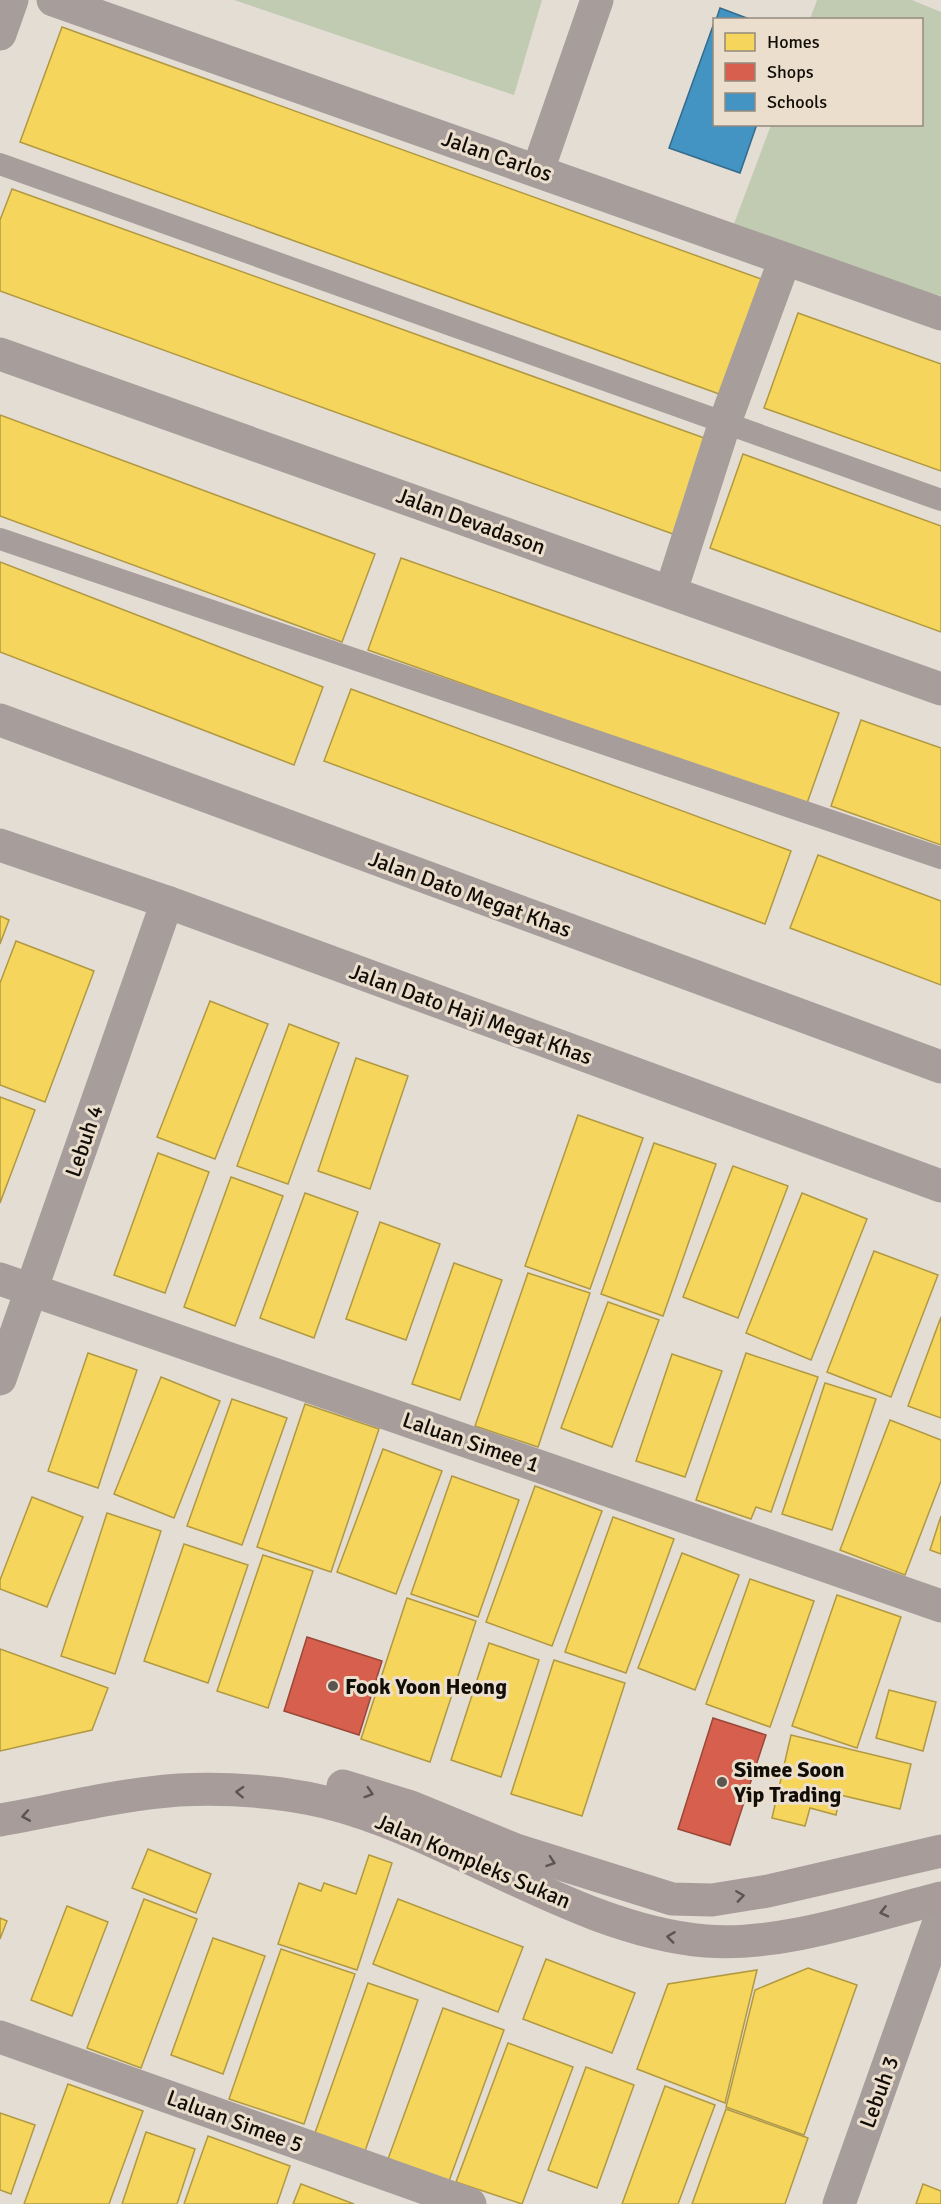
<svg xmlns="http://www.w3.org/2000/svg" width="941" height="2204" font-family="Signika,sans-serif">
<rect width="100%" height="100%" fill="#e4ddd4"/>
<!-- green -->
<g fill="#c1cbb2">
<polygon points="234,0 542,0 514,95"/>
<polygon points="817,0 912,0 941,12 941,296 729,237 771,125 922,124 922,20 810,19"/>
</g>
<!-- homes -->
<g fill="#f6d55c" stroke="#b19942" stroke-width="1.5">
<polygon points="62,27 764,280 722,395 20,142"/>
<polygon points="12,189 707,439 673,534 0,291 0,220"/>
<polygon points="798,313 941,364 941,471 764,408"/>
<polygon points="0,415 375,554 342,642 0,516"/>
<polygon points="743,454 941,526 941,632 710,548"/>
<polygon points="401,558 839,713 806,806 368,650"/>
<polygon points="0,562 323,687 294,765 0,652"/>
<polygon points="351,689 791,851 765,924 324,761"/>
<polygon points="861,720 941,748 941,845 831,806"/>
<polygon points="818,855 941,901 941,985 790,928"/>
<polygon points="0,916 9,920 0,944"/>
<polygon points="16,941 94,971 45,1102 0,1085 0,983"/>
<polygon points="210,1001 268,1024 215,1159 157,1137"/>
<polygon points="289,1024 339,1043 288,1184 237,1166"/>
<polygon points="356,1058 408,1076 370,1189 318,1171"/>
<polygon points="0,1097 35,1110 0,1203"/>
<polygon points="578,1115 643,1138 590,1289 525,1266"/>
<polygon points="654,1143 716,1164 663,1316 601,1294"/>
<polygon points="158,1153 209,1172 165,1293 114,1275"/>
<polygon points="733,1166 788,1186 738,1318 683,1297"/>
<polygon points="231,1177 283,1196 235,1326 184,1307"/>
<polygon points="305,1193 358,1212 314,1338 260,1318"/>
<polygon points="802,1193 867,1219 811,1360 746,1333"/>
<polygon points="380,1222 440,1244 406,1340 346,1319"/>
<polygon points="874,1251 938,1275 891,1397 827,1372"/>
<polygon points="454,1263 502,1280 460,1400 412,1384"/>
<polygon points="528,1273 590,1293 538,1447 475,1426"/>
<polygon points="608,1302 659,1320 612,1447 561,1428"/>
<polygon points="941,1317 941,1418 908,1406"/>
<polygon points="88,1353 137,1370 98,1488 48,1471"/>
<polygon points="746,1353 818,1377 771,1512 756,1507 751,1519 696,1500"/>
<polygon points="672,1354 722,1371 685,1477 636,1461"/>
<polygon points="161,1377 220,1401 174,1518 114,1494"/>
<polygon points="825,1383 876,1399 832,1530 782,1514"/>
<polygon points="232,1399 287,1418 242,1545 187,1526"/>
<polygon points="305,1404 379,1429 331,1572 257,1547"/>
<polygon points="890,1420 941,1440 941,1481 905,1575 840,1550"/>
<polygon points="383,1449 442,1471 396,1594 337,1572"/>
<polygon points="452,1476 519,1500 478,1617 411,1594"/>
<polygon points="535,1486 602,1511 552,1646 486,1622"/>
<polygon points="32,1497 83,1517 47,1607 0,1589 0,1580"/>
<polygon points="107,1513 161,1531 115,1674 61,1656"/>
<polygon points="941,1516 941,1554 930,1550"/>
<polygon points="613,1517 674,1539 626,1673 565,1652"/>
<polygon points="184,1544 248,1565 208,1683 144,1661"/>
<polygon points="682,1553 739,1575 695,1690 638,1668"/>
<polygon points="263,1555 313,1571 268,1708 217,1691"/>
<polygon points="750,1579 814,1601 770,1727 706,1704"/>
<polygon points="837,1595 901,1617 857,1748 792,1726"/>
<polygon points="407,1598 476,1621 430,1762 361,1739"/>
<polygon points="489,1643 539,1660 501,1777 451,1760"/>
<polygon points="0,1649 108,1688 92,1730 0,1751"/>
<polygon points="554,1660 625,1683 582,1816 511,1794"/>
<polygon points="889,1690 936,1702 923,1751 876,1738"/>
<polygon points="791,1735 911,1764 900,1809 840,1795 836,1815 810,1808 805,1826 772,1818"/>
<polygon points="148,1849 211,1874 196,1913 132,1888"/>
<polygon points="369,1855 392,1863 357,1970 278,1944 299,1883 321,1891 324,1883 356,1894"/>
<polygon points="144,1899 197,1919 141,2068 87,2048"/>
<polygon points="398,1899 523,1947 498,2012 373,1964"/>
<polygon points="67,1906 108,1922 72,2016 31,2000"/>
<polygon points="0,1918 7,1921 0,1939"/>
<polygon points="213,1938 265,1956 223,2074 171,2055"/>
<polygon points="281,1949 355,1974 304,2124 229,2099"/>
<polygon points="546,1959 635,1993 612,2053 523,2019"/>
<polygon points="808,1968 857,1985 804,2135 726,2107 755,1990"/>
<polygon points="757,1970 725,2103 637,2069 668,1984"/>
<polygon points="368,1983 418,2000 365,2151 315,2133"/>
<polygon points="443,2008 504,2030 449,2181 388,2159"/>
<polygon points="508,2043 573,2067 522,2204 456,2182"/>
<polygon points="586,2067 634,2085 597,2188 548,2170"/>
<polygon points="68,2084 143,2111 109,2204 24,2204"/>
<polygon points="665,2086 715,2105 678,2204 622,2204"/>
<polygon points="726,2109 808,2138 785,2204 692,2204"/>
<polygon points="0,2113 35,2125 11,2194 0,2190"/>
<polygon points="146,2132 195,2149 177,2204 122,2204"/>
<polygon points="208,2136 290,2166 277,2204 184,2204"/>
<polygon points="301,2184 354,2204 293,2204"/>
<polygon points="923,2184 941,2191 941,2204 916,2204"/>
</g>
<!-- shops -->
<g fill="#d6604d" stroke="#9b4738" stroke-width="1.5">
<polygon points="307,1637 382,1661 359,1735 284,1711"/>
<polygon points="713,1718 766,1735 730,1845 678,1829"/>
</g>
<!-- schools -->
<g fill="#4393c3" stroke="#346b8b" stroke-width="1.5">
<polygon points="720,8 752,20 716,20"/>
<polygon points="714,23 714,124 757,124 740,173 669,148"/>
</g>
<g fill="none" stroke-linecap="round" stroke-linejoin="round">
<!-- service -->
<g stroke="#a79e9c" stroke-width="22">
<polyline points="0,164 941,500"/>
<polyline points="0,539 941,858"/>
</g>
<!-- minor -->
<g stroke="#a79e9c" stroke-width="33">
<polyline points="53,0 941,314"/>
<polyline points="0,34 12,0"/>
<polyline points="538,170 597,0"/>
<polyline points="0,354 941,689"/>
<polyline points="671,591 725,422 785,259"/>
<polyline points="0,720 941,1067"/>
<polyline points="0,845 167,902"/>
<polyline points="0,1279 941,1606"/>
<polyline points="0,2037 470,2204"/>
<polyline points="839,2204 941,1916"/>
</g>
<!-- tertiary -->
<polyline stroke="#a79e9c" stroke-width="33" points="0,1379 167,902 941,1186"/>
<!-- secondary -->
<g stroke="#a79c99" stroke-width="33">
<polyline points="343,1786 411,1807 516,1850 672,1899 712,1900 768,1891 941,1851"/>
<path d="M0,1820C58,1810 120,1794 179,1790C226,1788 279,1791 325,1802C452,1833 575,1930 706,1941C780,1947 869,1916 941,1898"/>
</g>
</g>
<!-- one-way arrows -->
<defs><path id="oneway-chevron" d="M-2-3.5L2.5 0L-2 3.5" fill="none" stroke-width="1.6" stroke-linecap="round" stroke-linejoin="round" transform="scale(1.5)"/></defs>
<g stroke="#5c5450">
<use href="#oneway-chevron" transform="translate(240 1792) rotate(-177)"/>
<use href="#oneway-chevron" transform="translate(369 1793) rotate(18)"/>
<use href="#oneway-chevron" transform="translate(26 1816) rotate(170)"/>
<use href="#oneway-chevron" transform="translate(551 1862) rotate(19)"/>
<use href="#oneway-chevron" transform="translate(740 1896) rotate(-8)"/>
<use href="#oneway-chevron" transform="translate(884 1912) rotate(166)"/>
<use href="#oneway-chevron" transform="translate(671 1937) rotate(-173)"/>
</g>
<!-- markers -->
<g fill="#5b564f" stroke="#ebdecd" stroke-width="2">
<circle cx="333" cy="1686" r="6"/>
<circle cx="722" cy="1782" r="6"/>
</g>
<g text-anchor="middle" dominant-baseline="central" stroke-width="6" stroke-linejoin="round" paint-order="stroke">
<!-- street labels -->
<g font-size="22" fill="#110d07" stroke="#ebdecd">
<text transform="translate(497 156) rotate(19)">Jalan Carlos</text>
<text transform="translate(471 521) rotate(20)">Jalan Devadason</text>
<text transform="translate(470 894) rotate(20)">Jalan Dato Megat Khas</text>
<text transform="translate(471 1014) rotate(20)">Jalan Dato Haji Megat Khas</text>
<text transform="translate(84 1141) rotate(-71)">Lebuh 4</text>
<text transform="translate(471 1442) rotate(19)">Laluan Simee 1</text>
<text transform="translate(473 1861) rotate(23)">Jalan Kompleks Sukan</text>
<text transform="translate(879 2092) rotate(-70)">Lebuh 3</text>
<text transform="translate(235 2121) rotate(20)">Laluan Simee 5</text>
</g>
<!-- poi labels -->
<g font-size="22" font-weight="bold" fill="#110d07" stroke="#ebdecd" text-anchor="start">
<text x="345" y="1686">Fook Yoon Heong</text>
<text x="734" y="1769">Simee Soon<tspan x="734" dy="25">Yip Trading</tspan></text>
</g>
</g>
<!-- legend -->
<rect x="713" y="18" width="210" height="108" fill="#ebdecd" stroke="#948a7e" stroke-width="1.5"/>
<rect x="725" y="33" width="30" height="18" fill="#f6d55c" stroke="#948a7e" stroke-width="1.5"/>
<text x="767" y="48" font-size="18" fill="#110d07">Homes</text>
<rect x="725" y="63" width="30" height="18" fill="#d6604d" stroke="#948a7e" stroke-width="1.5"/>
<text x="767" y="78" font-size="18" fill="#110d07">Shops</text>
<rect x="725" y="93" width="30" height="18" fill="#4393c3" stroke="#948a7e" stroke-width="1.5"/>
<text x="767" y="108" font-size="18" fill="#110d07">Schools</text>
</svg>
